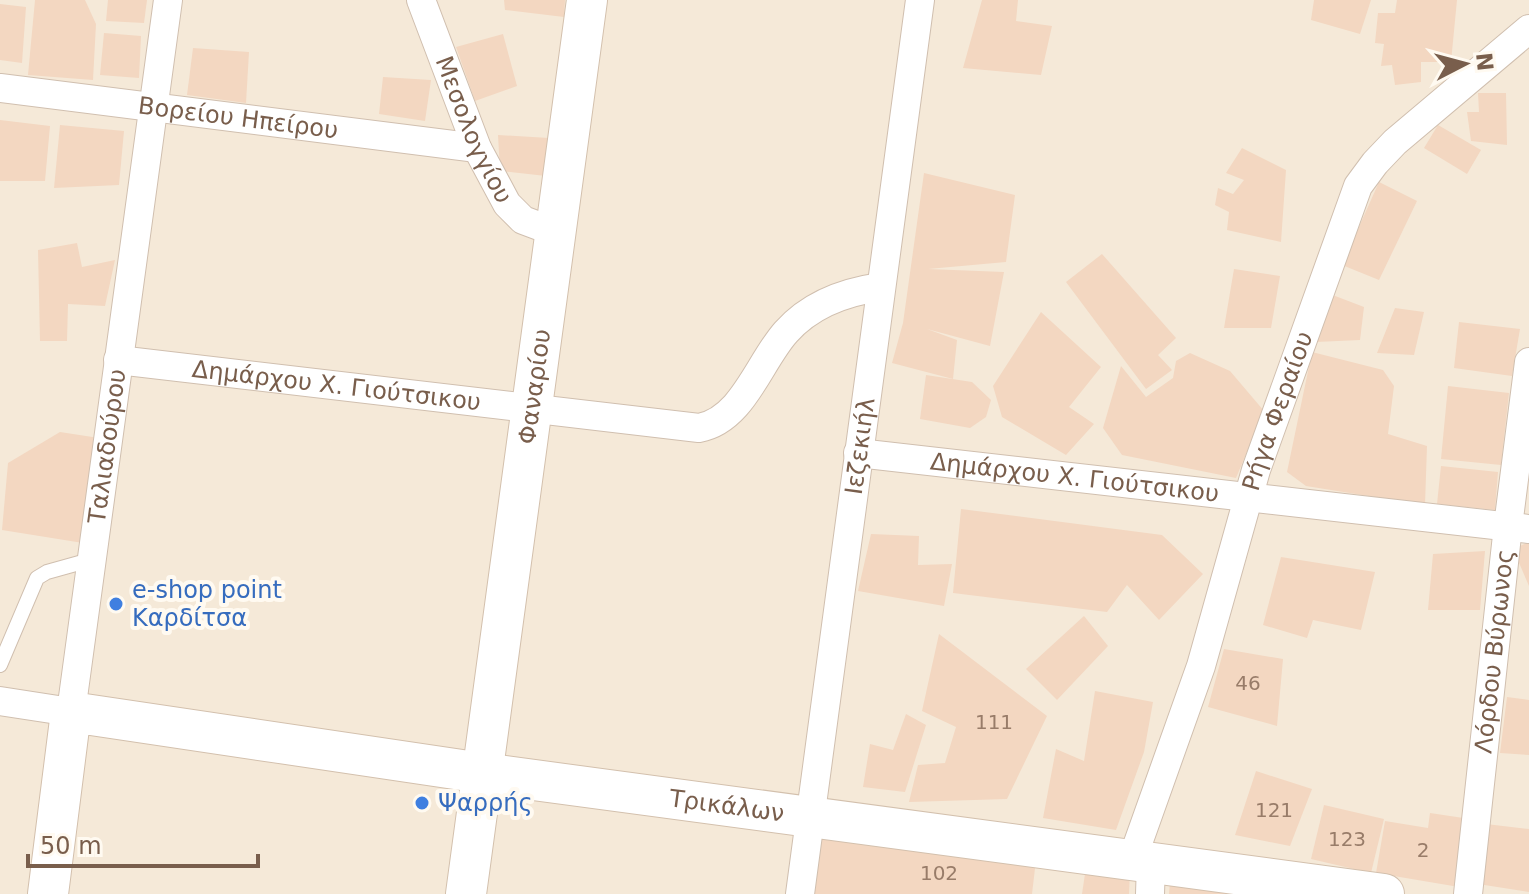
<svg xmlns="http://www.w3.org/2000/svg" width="1529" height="894" font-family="'DejaVu Sans',sans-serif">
<rect width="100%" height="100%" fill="#fdf7ea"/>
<!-- residential -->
<rect fill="#f5e9d8" x="0" y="0" width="1529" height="894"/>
<!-- building -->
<g fill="#f3d7c1">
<polygon points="35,0 85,0 96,24 93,80 28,75"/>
<polygon points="108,0 147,0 144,23 106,21"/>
<polygon points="504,0 565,0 564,17 505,10"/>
<polygon points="982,0 1018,0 1016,21 1052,26 1041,75 963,68"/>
<polygon points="1314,0 1371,0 1360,34 1311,20"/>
<polygon points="1397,0 1457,0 1451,62 1421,62 1421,82 1395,85 1392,65 1381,66 1384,44 1375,43 1378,13 1395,13"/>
<polygon points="0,4 26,7 22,63 0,60"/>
<polygon points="104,33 141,36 139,78 100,75"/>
<polygon points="503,34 517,86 475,101 456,47"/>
<polygon points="193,48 249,52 246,103 187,95"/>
<polygon points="383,77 431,80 425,121 379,114"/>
<polygon points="1478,93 1506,93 1507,145 1471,141 1467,112 1479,112"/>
<polygon points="0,120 50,126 45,181 0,181"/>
<polygon points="60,125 124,131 119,185 54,188"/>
<polygon points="1438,125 1481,150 1467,174 1424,148"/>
<polygon points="498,135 549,138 546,176 500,171"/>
<polygon points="1242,148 1286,170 1281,242 1227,230 1229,212 1215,205 1218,188 1233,194 1244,180 1226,173"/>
<polygon points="924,173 1015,195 1006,262 928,269 1004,272 990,346 927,329 957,340 953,379 892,363 903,323"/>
<polygon points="1379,182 1417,201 1379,280 1342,265"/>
<polygon points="77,243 82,267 115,260 105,306 68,304 67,341 40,341 38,250"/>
<polygon points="1102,254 1176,338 1158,355 1172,370 1146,389 1066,282"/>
<polygon points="1234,269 1280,276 1271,328 1224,328"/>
<polygon points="1330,294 1364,307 1360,340 1316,342"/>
<polygon points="1395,308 1424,312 1414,355 1377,353"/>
<polygon points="1041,312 1101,367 1069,407 1094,424 1066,455 1002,417 993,386"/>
<polygon points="1459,322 1520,329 1512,376 1454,368"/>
<polygon points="1312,352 1383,370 1394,386 1388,434 1427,446 1425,505 1306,486 1287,472"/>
<polygon points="1190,353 1230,371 1264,411 1236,478 1122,455 1103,428 1121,366 1146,397 1173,378 1176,361"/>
<polygon points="926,375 972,382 991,400 986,417 970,428 920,419"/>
<polygon points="1448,386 1509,393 1501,465 1441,459"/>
<polygon points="60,432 99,438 83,543 2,530 8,463"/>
<polygon points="1441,466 1498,472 1495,510 1437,504"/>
<polygon points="961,509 1162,535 1203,574 1159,620 1127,585 1107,612 953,593"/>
<polygon points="871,534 919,536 918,565 952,564 944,606 858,591"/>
<polygon points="1529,542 1529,586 1513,549"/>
<polygon points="1485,551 1480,610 1428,610 1433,554"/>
<polygon points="1281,557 1375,572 1361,630 1313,620 1307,638 1263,625"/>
<polygon points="1084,616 1108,646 1057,700 1026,669"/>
<polygon points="939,634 1047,716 1007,799 909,802 918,765 945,763 956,727 922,711"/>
<polygon points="1224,649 1283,659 1277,726 1208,707"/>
<polygon points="1095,691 1153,702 1144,752 1116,830 1043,818 1056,749 1084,761"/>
<polygon points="1507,697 1529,700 1529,755 1500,753"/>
<polygon points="906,714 926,725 905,792 863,787 870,744 893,750"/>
<polygon points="1256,771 1312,789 1290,846 1235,835"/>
<polygon points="1324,805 1384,819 1371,873 1311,859"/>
<polygon points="1430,813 1470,819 1459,887 1376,873 1385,821 1428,828"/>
<polygon points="1486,824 1529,829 1529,892 1478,884"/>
<polygon points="822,830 1036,860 1032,894 811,894"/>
<polygon points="1086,867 1130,871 1129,894 1082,894"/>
<polygon points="1170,882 1228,889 1228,894 1169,894"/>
</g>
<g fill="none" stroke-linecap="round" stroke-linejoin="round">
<!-- lane casing -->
<g stroke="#d0bfaf" stroke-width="16">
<polyline id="lane" points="0,665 37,578 47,572 90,560"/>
</g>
<!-- street casing -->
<g stroke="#d0bfaf" stroke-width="30">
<g id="street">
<path id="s1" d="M421,0L477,148L507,204L523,220L555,232"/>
<path id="s2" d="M0,88L477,148"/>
<path id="s3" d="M118,360L699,428C743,420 759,362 786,332C810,305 845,292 880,287"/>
<path id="s4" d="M858,453L1529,529"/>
<path id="s5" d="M0,701L71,712L168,0"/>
<path id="s6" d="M1132,860L1201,666L1256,470L1358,186L1375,163L1395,142L1529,29"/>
<path id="s7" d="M800,894L920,0"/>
<polyline points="1150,894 1151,863"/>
<path id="s8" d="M1468,894L1508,526L1529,362"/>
</g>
</g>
<!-- secondary casing -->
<g stroke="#d3c0ad" stroke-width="42">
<g id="secondary">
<path id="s9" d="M48,894L71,712L482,773L1384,894"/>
<path id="s10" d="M466,894L587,0"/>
</g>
</g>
<!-- lane -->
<use href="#lane" stroke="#fff" stroke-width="14"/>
<!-- street -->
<use href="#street" stroke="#fff" stroke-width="28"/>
<!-- secondary -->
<use href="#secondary" stroke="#fff" stroke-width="40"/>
</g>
<!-- markers -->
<g fill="#3f7fe0" stroke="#fffaf1" stroke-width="3">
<circle cx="116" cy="604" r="8"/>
<circle cx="422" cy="803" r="8"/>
</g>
<g text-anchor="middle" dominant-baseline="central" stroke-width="8" stroke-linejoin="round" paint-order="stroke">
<!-- number labels -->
<g font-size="20" fill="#987c69">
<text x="1248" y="683">46</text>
<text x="994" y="722">111</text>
<text x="1274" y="810">121</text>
<text x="1347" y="839">123</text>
<text x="1423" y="850">2</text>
<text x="939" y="873">102</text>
</g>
<!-- street labels -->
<g font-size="24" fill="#795e4c" stroke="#fffaf1">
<text stroke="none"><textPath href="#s2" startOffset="240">Βορείου Ηπείρου</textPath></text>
<text stroke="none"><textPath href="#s1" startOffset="140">Μεσολογγίου</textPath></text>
<text stroke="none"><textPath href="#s10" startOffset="512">Φαναρίου</textPath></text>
<text stroke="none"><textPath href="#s3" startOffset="220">Δημάρχου Χ. Γιούτσικου</textPath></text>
<text stroke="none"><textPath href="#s6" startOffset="472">Ρήγα Φεραίου</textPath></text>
<text stroke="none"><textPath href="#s5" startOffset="340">Ταλιαδούρου</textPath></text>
<text stroke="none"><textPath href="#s7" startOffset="452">Ιεζεκιήλ</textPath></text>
<text stroke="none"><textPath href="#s4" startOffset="218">Δημάρχου Χ. Γιούτσικου</textPath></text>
<text stroke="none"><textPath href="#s8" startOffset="244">Λόρδου Βύρωνος</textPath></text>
<text stroke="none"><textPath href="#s9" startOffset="846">Τρικάλων</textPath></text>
</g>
<!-- shop labels -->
<g font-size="24" fill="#366cbe" stroke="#fffaf1" text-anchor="start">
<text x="132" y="590">e-shop point<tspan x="132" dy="28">Καρδίτσα</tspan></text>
<text x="438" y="803">Ψαρρής</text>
</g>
</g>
<!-- north arrow -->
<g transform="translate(1465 64) rotate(84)" stroke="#fffaf1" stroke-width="6" paint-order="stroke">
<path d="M0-6L14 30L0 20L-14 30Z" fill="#795e4c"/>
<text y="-12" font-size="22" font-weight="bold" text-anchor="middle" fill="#795e4c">N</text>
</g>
<!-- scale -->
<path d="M28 854v12h230v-12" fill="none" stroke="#795e4c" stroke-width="4"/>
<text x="40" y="854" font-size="24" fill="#795e4c" stroke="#fffaf1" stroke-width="6" paint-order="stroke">50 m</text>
</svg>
